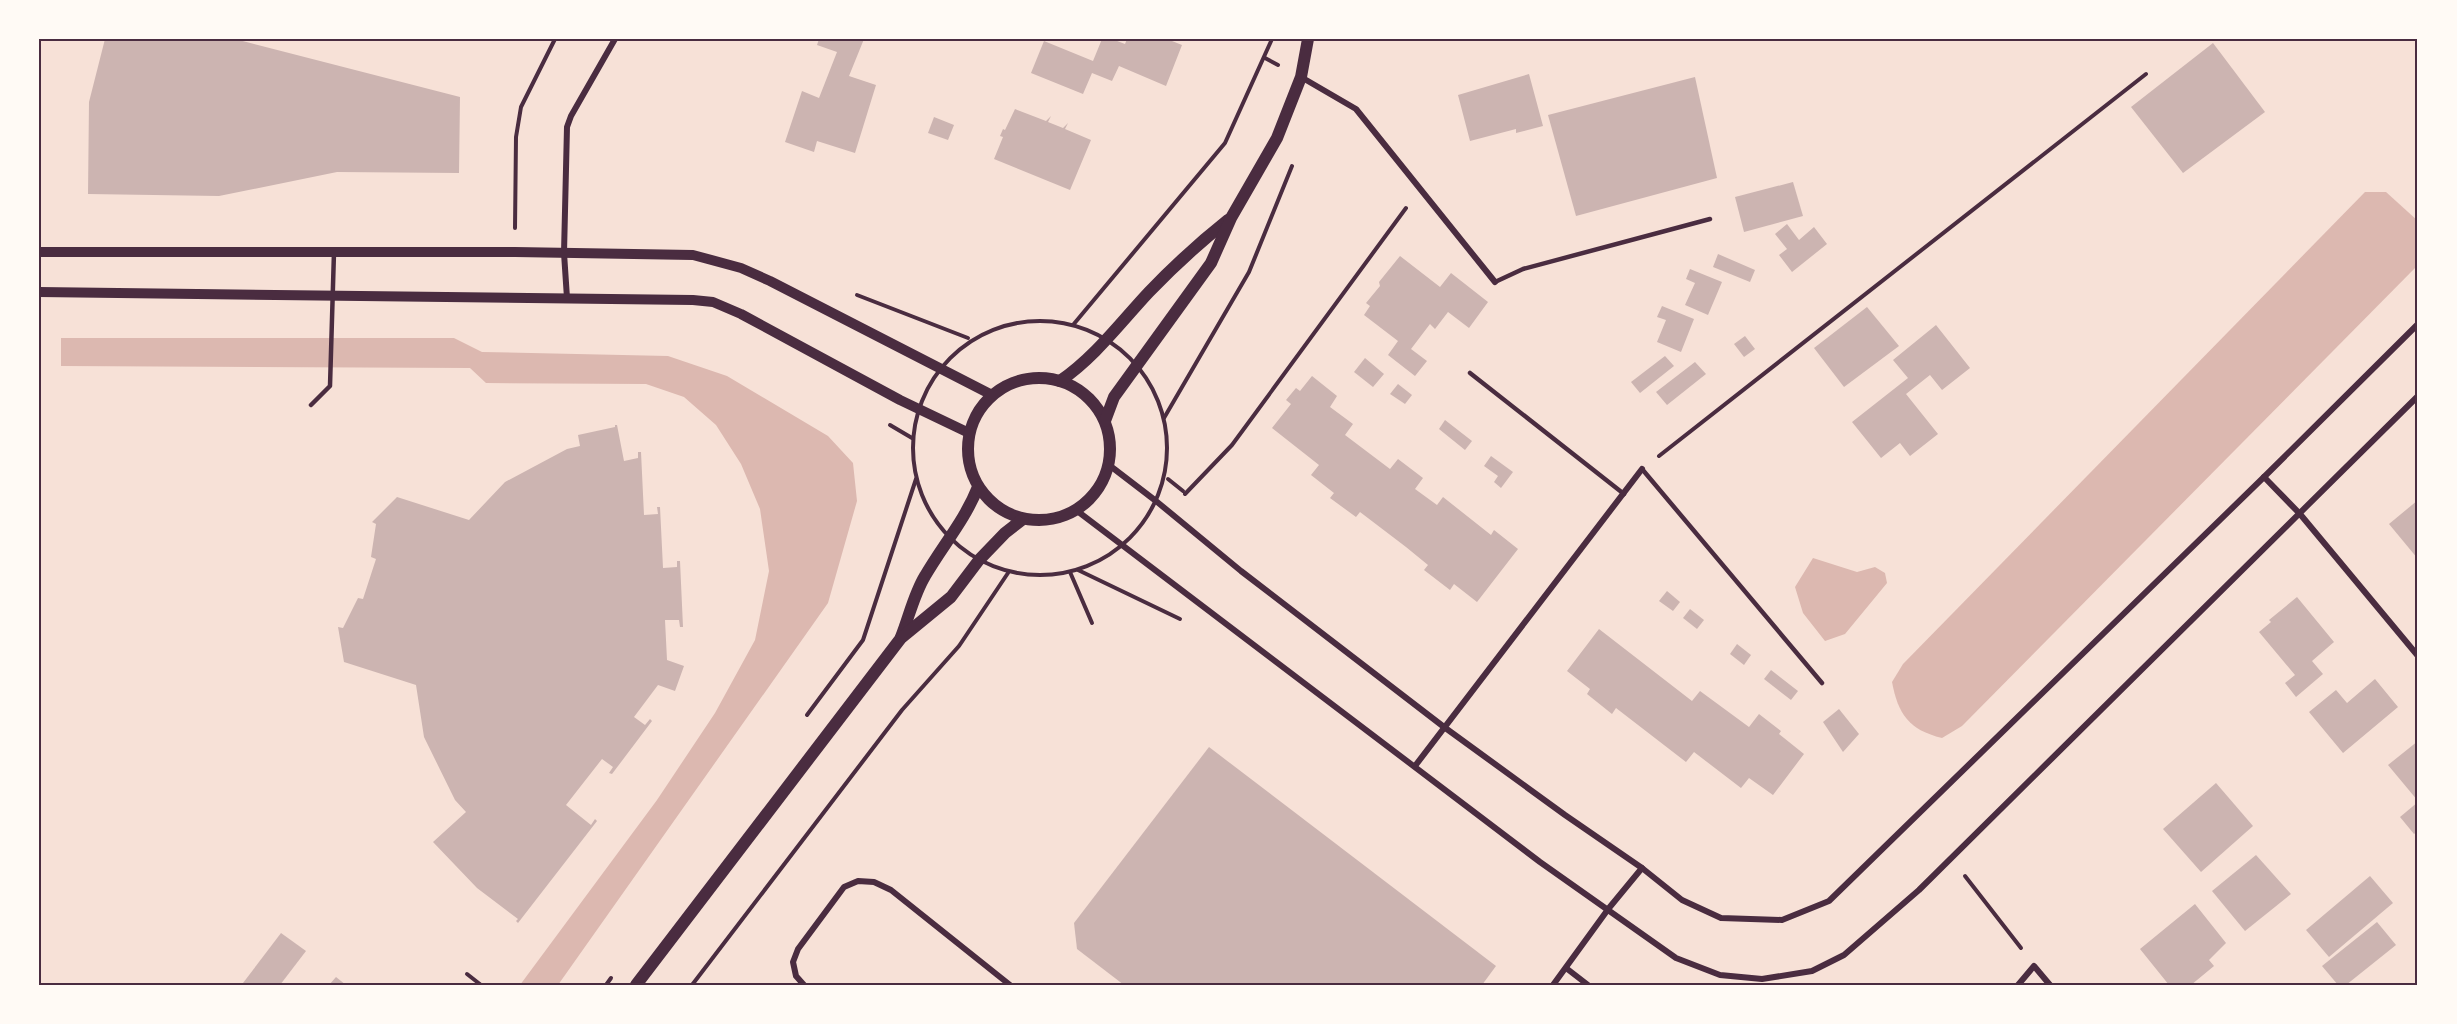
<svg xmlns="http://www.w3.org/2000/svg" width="2457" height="1024" font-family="Poppins,sans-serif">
<rect width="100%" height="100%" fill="#f7e1d7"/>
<!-- water -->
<g fill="#dcb8b0">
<path d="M2365,192H2386L2418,221L2417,266L1962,726L1942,738C1909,730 1898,714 1892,682L1903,664Z"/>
<polygon points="61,338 454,338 482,352 668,356 727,376 828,436 853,463 857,501 828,603 558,985 520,985 657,800 715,713 755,640 769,571 760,509 741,464 716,425 684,397 646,384 486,383 470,368 61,366"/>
<polygon points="1813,558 1857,572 1875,567 1885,573 1887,583 1845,634 1825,641 1803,613 1795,587"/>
</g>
<!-- building -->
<g fill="#ccb4b1">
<polygon points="105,39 235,39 460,97 459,173 337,172 219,196 88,194 89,102"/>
<polygon points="819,39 864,39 849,76 876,85 855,153 817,141 814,152 785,142 802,91 819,98 837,52 817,45"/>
<polygon points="1102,39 1112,39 1125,44 1127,39 1167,39 1182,45 1166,86 1119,66 1112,81 1092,73 1083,94 1031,73 1044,41 1093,61"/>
<polygon points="2213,43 2265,112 2183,173 2131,107"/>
<polygon points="1529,74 1543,126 1516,133 1516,129 1470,141 1458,95"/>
<polygon points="1695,77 1717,178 1576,216 1548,115"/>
<polygon points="1015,109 1046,121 1051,116 1048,122 1063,128 1068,123 1065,129 1091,140 1070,190 994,159 1003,137 1000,136 1003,129 1005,130"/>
<polygon points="934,117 954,125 948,140 928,133"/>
<polygon points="1793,182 1803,216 1744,232 1735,197"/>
<polygon points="1787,224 1799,240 1814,227 1827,244 1792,272 1779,255 1787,249 1775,234"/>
<polygon points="1718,254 1755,270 1750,282 1713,267"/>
<polygon points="1400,256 1440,287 1451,273 1488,302 1469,328 1448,312 1435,329 1430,324 1411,349 1427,361 1415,376 1388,355 1398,341 1364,315 1370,306 1366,303 1380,286 1379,282"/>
<polygon points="1690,269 1722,282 1708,315 1685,305 1695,283 1686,279"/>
<polygon points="1662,306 1694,319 1681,352 1657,342 1666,320 1657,317"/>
<polygon points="1867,307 1899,346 1844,387 1814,348"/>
<polygon points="1936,325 1970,368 1942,390 1930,375 1906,394 1938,434 1910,456 1900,443 1881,458 1852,422 1908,378 1893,360"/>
<polygon points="1745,336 1755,349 1744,357 1734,344"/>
<polygon points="1665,356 1674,366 1640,393 1631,382"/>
<polygon points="1365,358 1384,374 1373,387 1354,372"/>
<polygon points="1695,362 1706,374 1667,405 1656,392"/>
<polygon points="1312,376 1337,396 1330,407 1353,424 1345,435 1390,469 1398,459 1423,478 1415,489 1437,505 1443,497 1491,535 1494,530 1518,549 1477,602 1454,584 1450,590 1424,570 1428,565 1406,547 1360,512 1356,517 1330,498 1334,493 1311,475 1319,465 1272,428 1291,404 1286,400 1296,388 1300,391"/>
<polygon points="1398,384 1412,395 1405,404 1390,394"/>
<polygon points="1445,420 1472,441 1465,450 1439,429"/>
<polygon points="615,425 617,425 624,461 638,458 638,452 641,452 644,515 658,514 657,507 660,507 663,568 677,567 677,561 680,561 683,627 680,627 679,620 665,620 667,660 684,666 675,691 658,685 634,717 645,725 650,719 652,721 612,774 609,773 613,767 602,759 566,805 591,825 595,819 597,821 518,923 516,921 518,919 477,888 433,842 466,812 455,800 424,737 416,685 344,662 338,627 343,628 358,598 363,599 376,559 371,557 376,524 372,522 397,497 469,520 505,482 567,449 580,446 578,435 615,427"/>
<polygon points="1491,456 1513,472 1501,488 1494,482 1498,476 1484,466"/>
<polygon points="2418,500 2418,559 2389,524"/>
<polygon points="1667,591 1680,602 1673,611 1659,601"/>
<polygon points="2297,597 2334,642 2312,661 2323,674 2296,697 2285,683 2295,675 2259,632 2271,622 2269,620"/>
<polygon points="1690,609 1704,620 1697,629 1683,618"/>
<polygon points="1599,629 1692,701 1700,691 1749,727 1759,714 1781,731 1779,734 1804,754 1773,795 1749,778 1741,788 1694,752 1686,762 1616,708 1612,714 1587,694 1590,689 1567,671"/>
<polygon points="1737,644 1751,655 1744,665 1730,654"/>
<polygon points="1771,670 1798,691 1791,700 1764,679"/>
<polygon points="2375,679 2398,707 2343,753 2309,712 2336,690 2347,703"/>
<polygon points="1839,709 1859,734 1843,752 1823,722"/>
<polygon points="2418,741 2418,801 2388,765"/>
<polygon points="1209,747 1496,966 1482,985 1124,985 1077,949 1074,923"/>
<polygon points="2216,783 2253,826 2201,872 2163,829"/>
<polygon points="2418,802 2418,831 2414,834 2400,817"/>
<polygon points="2256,855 2291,894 2245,931 2212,891"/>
<polygon points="2370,876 2393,903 2329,957 2306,930"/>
<polygon points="2195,904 2226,943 2209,960 2214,966 2191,985 2169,985 2140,949"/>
<polygon points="2377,922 2396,945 2346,985 2338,985 2322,966"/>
<polygon points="281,933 306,951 280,985 245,985 243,983"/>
<polygon points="336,977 346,985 329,985"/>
</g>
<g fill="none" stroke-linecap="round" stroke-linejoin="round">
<!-- path -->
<g stroke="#4a2c40" stroke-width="4">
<polyline points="1265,58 1278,65"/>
<polyline points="515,228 516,137 521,107 555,39"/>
<polyline points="857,295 968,338"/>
<circle cx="1040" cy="448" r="127"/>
<polyline points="1073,325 1225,143 1272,39"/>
<polyline points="1164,418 1249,272 1292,166"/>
<polyline points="890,425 912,438"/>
<polyline points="1659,456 2146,74"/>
<polyline points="1168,479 1183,491"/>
<polyline points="1185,494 1232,445 1406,208"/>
<polyline points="1078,570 1180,619"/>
<polyline points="1070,572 1092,623"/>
<polyline points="807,715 863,640 916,479"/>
<polyline points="1965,876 2021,948"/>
<polyline points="467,974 481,985"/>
<polyline points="606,985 611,978"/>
<polyline points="692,985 902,710 959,646 1008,573"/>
</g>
<!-- service -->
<g stroke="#4a2c40" stroke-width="4.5">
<polyline points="1495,282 1523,269 1710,219"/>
<polyline points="1470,373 1624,494"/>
<polyline points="311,405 330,386 334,252"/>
<polyline points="1642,469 1822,683"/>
</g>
<!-- minor -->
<g stroke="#4a2c40" stroke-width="6">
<polyline points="1301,77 1356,109 1495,282"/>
<polyline points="567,298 564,253 567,127 571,116 615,39"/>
<polyline points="1109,465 1156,501 1241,571 1444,727 1565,815 1642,868 1682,900 1721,918 1782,920 1829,901 2264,477 2418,324"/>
<polyline points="2264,477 2300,514 2418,656"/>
<polyline points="1076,510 1540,862 1676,958 1720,975 1762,979 1812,971 1844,955 1919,890 2418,396"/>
<polyline points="1415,766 1642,469"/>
<polyline points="1566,968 1588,985"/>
<polyline points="804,985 796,976 793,962 798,949 844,887 858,881 874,882 891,890 1010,985"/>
<polyline points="1553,985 1609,908 1642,868"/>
<polyline points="2018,985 2034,966 2050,985"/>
</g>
<!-- tertiary -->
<g stroke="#4a2c40" stroke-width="10">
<polyline points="39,252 515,252 693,255 741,268 770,281 992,395"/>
<polyline points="39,292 693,300 713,302 741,314 900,400 969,433"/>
</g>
<!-- secondary -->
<g stroke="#4a2c40" stroke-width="12">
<circle cx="1039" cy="449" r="71"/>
<path d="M1060,381C1095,357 1120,323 1149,292C1174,266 1199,243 1228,220"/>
<polyline points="1105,421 1114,397 1211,263 1231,218 1277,138 1301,77 1308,39"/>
<path d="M901,637C909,617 914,594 925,576C943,545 965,520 978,487"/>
<polyline points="636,985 901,638 951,597 979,560 1005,533 1023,519"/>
</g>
</g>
<!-- border -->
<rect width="2457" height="1024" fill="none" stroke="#fffaf5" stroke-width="81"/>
<rect x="40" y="40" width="2376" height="944" fill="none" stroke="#4a2c40" stroke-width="2"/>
</svg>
